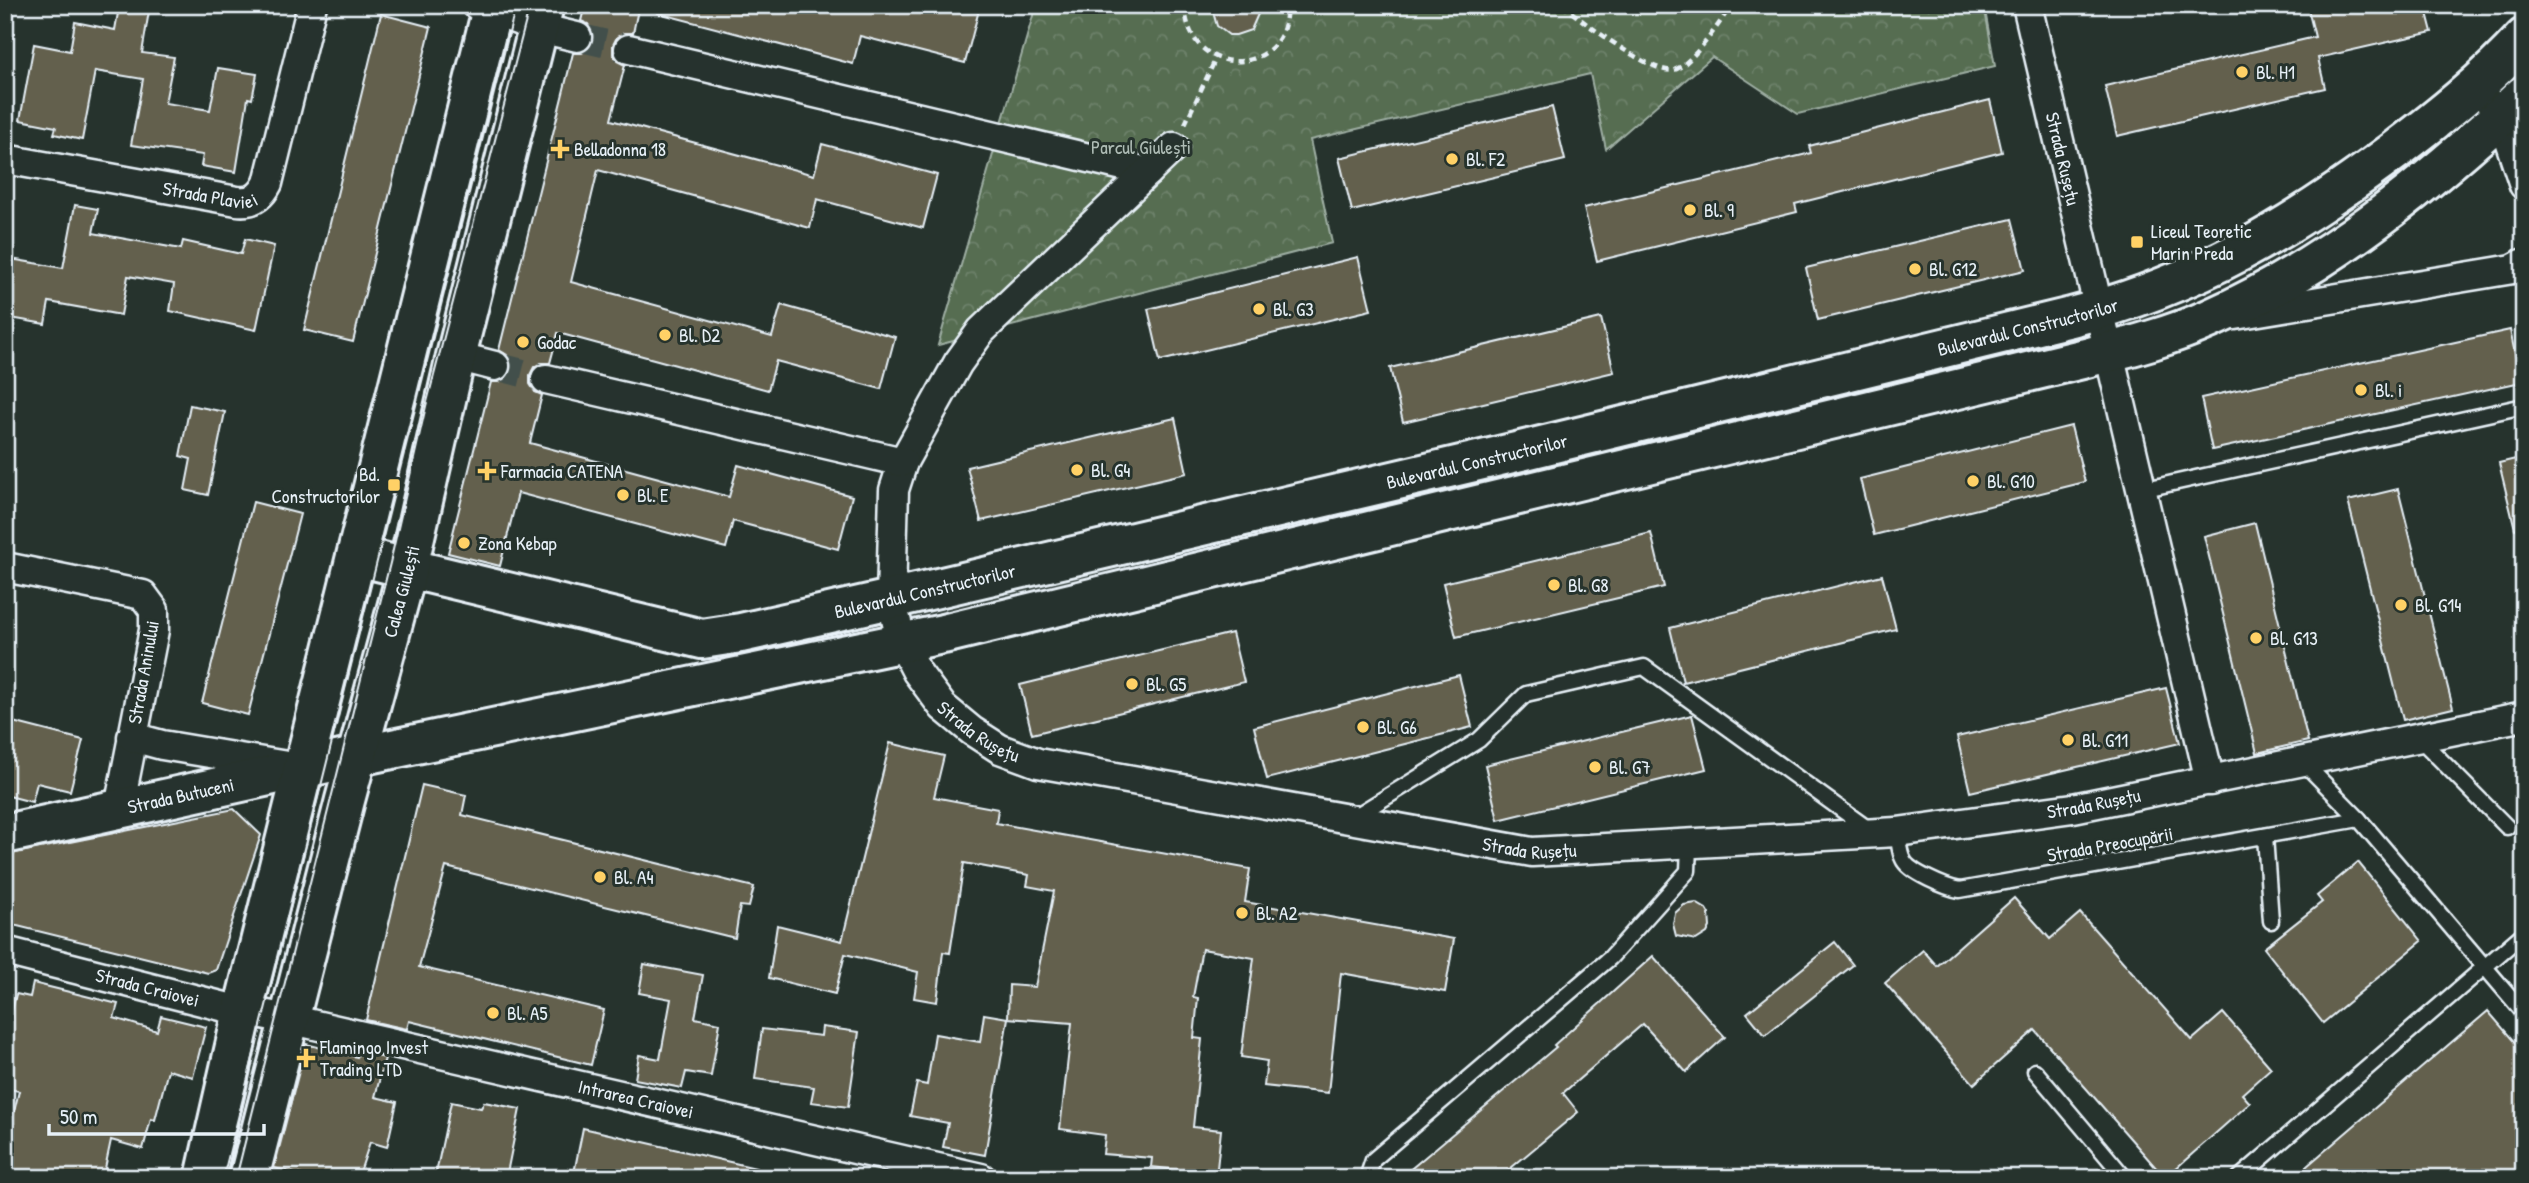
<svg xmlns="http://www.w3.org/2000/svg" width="2529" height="1183" font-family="'Patrick Hand',sans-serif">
<defs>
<pattern id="park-crowns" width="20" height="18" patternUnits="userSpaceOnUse" patternTransform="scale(1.75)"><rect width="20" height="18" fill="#566d51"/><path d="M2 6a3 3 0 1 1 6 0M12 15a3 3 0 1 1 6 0" fill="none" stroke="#6e826b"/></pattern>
</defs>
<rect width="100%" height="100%" fill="#26332d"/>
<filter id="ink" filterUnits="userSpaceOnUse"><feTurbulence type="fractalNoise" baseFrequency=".0143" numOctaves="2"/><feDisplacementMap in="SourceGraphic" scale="14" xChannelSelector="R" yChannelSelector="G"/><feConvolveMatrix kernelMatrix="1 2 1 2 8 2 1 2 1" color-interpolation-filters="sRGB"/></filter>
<g filter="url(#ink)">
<!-- park -->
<polygon fill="url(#park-crowns)" stroke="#9fafa4" stroke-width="2" points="1036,5 1984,5 1995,66 1798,114 1712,57 1606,149 1590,74 1310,140 1332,243 938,345"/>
<!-- building -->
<g fill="#64614e" stroke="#e8f1f8" stroke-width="2">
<polygon points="585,5 639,5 633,33 624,33 617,37 613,45 613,54 617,61 625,65 611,120 814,175 822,144 937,175 923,228 817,199 810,228 598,170 571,282 772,337 781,305 895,337 881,389 776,361 768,390 558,333 550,363 541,363 534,367 530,375 530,384 535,392 542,395 530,443 729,497 738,465 852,496 838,549 733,521 726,548 518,493 500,566 448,553 491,382 499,382 506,378 511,369 511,362 507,355 499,350 573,53 582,53 589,49 593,41 593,32 588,24 581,21"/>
<polygon points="659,5 830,5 856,12 858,5 962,5 979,10 965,63 860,36 853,64 658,13"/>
<polygon points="1211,5 1262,5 1251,30 1236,35 1229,35 1217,26"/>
<polygon points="2307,5 2425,5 2432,32 2318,58 2325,88 2117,136 2105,86 2315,37"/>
<polygon points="119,7 149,11 142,53 174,57 165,103 210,110 218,68 257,74 252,99 248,98 236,172 201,166 203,155 131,145 143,79 95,71 82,140 54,134 56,127 20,120 34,44 70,51 75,22 115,30"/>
<polygon points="381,14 431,27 353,342 304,330"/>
<polygon points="1990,100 2002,152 1795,204 1797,212 1597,261 1584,208 1811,153 1809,146"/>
<polygon points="1552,107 1565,160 1352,211 1339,158"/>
<polygon points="75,205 98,209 93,233 181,249 183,241 241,254 245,239 274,246 256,330 170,311 174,284 128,276 121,315 49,302 45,324 5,317 5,258 63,268"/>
<polygon points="2012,219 2025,270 1818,320 1806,268"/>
<polygon points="1358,257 1371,310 1160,361 1148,309"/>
<polygon points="1601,318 1614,372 1403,422 1390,368"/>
<polygon points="2510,330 2521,382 2212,450 2201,398"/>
<polygon points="190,405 225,412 208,495 185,490 191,459 180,456"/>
<polygon points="1175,418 1187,473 981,521 967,467"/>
<polygon points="2071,426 2085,482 1874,535 1860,479"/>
<polygon points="2524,457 2524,528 2515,529 2499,463"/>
<polygon points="2398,489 2453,708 2403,720 2348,501"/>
<polygon points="253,502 300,514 248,715 202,703"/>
<polygon points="2255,523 2308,741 2257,753 2204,536"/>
<polygon points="1651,533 1664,587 1456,637 1443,583"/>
<polygon points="1882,575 1896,629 1683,682 1670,628"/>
<polygon points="1232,633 1244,682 1032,734 1020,685"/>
<polygon points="1459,675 1472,727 1267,779 1254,727"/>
<polygon points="2166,688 2180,743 1970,792 1957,737"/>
<polygon points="1692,715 1706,769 1498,820 1485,765"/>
<polygon points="5,720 83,740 70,791 37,783 32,802 5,795"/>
<polygon points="890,743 944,756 934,797 998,809 996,823 1250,869 1245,902 1454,939 1445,992 1341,973 1328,1093 1264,1086 1267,1061 1241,1057 1254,958 1202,949 1193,997 1198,998 1194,1038 1202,1039 1193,1127 1221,1130 1216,1178 1188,1178 1188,1171 1151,1167 1152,1158 1103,1154 1105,1135 1060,1129 1072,1023 1008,1018 1009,985 1035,987 1054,891 1027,886 1029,875 964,863 950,953 943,952 937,1002 914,998 918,972 845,954 835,994 769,978 777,925 842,941"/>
<polygon points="422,785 466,795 462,815 754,887 749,907 740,906 735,938 446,867 419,967 604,1010 591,1065 409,1021 407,1029 366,1020"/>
<polygon points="234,809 261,835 216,970 208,973 5,923 5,855"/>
<polygon points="2358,862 2422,941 2323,1023 2264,948 2322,902 2317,896"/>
<polygon points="2014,898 2050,939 2080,913 2192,1040 2223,1013 2271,1068 2242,1094 2250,1103 2165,1178 2035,1030 1974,1084 1885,983 1923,950 1937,966"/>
<polygon points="1696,903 1706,909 1709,914 1710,927 1707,933 1696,940 1676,936 1673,924 1675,913 1684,905"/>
<polygon points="1835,942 1853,965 1765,1035 1747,1013"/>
<polygon points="1653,956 1725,1037 1686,1072 1643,1024 1563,1093 1578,1112 1499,1178 1400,1178 1556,1047 1554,1045"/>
<polygon points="644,964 703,975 695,1018 720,1023 711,1076 686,1072 682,1088 635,1079 639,1055 660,1059 671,999 639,993"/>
<polygon points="33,983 118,1004 114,1018 157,1031 161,1016 206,1027 193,1077 168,1070 155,1120 151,1119 143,1149 111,1140 103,1178 5,1178 5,1149 19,1091 5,1088 5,1040 16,994 30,997"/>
<polygon points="2488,1011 2524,1053 2524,1178 2293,1178"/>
<polygon points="984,1014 1008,1018 985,1155 943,1147 948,1123 910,1116 917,1083 927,1085 935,1034 980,1042"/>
<polygon points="822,1027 859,1032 848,1107 811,1102 814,1087 755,1079 762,1029 821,1036"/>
<polygon points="306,1044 357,1057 359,1052 385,1058 375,1097 397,1102 387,1147 370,1142 358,1178 315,1178 274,1168"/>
<polygon points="451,1102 481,1108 484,1102 520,1109 506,1178 435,1178"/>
<polygon points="583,1128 756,1168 755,1178 573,1178"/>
</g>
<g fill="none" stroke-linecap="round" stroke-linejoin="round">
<!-- street-tunnel -->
<g stroke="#43504b" stroke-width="28" stroke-dasharray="28 14" stroke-linecap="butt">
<polyline points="577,37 629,49"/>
<polyline points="495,366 546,379"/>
</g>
<!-- lane casing -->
<g stroke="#e8f1f8" stroke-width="19">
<g id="lane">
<polyline points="2141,490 2524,406"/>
<polyline points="2419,738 2507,827"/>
<polyline points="2303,762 2359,819 2524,1013"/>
<polyline points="1354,817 1479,740 1526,694 1644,667 1871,831"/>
<path d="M1897,832C1899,841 1899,852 1903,859C1908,872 1947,888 1960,890L2359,819"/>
<polyline points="2265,836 2271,921"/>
<polyline points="2035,1071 2125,1178"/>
<polyline points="1367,1178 1373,1160 1610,958 1688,871 1689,844"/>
<polyline points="2239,1178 2524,933"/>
</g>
</g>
<!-- street casing -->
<g stroke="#e8f1f8" stroke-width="33">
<g id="street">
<polyline points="477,5 539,28 577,37"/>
<path id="s1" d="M2027,5L2210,781"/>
<polyline points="629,49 1148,172"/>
<polyline points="2491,104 2501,116 2524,185"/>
<path id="s2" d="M1174,147L981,331L958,363L903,462L894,490L891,599L902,643L917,672L943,707L972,731L1000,749L1038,763L1532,852L1897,832L2073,808L2524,716"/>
<path id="s3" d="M5,159L237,201C252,203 261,197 268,183L312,5"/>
<polyline points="2235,315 2513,269 2524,263"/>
<polyline points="456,356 495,366"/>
<polyline points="546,379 903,462"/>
<polyline points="5,567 143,595 154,610 154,630 119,808"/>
<polyline points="132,737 162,745 287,766"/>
<path id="s4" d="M5,951L229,1008L289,1019L981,1178"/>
</g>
</g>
<!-- secondary casing -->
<g stroke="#e8f1f8" stroke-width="44">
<g id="secondary">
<path id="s5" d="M357,556L702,639L741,633L891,599L1525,450L2071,317C2197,285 2293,227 2396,150C2441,116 2486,80 2524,38"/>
<path id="s6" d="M5,834L373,753L943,634L2082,359C2124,348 2169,337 2209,319C2327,267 2430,182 2524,95"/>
<polyline points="205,1178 243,1011 493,5"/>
<path id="s7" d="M249,1178L345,800L408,567L456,356L544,5"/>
</g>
</g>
<!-- path -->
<g stroke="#e8f1f8" stroke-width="4.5" stroke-dasharray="7 5" stroke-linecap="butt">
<path d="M1185,5C1187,83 1292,77 1286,5"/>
<path d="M1562,5C1580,19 1653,76 1674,70C1691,65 1722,21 1731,5"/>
<polyline points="1185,124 1216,58"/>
</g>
<!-- lane -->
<use href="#lane" stroke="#26332d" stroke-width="14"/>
<!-- street -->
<use href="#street" stroke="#26332d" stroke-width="28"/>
<!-- secondary -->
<use href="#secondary" stroke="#26332d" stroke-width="38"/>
<!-- tram -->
<g stroke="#e8f1f8" stroke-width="2">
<polyline points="223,1178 516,5"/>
<polyline points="236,1178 390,563 426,406 530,5"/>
</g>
</g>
</g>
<!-- markers -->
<g fill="#ffd166" stroke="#26332d" stroke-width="2.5">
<circle cx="2242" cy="72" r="7"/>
<path d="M556.5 138.5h7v7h7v7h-7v7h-7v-7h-7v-7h7z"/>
<circle cx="1452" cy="159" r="7"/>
<circle cx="1690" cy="210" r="7"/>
<rect x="2130" y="235" width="14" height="14" rx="3.5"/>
<circle cx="1915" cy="269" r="7"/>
<circle cx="1259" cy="309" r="7"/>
<circle cx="665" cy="335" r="7"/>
<circle cx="523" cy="342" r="7"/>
<circle cx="2361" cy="390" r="7"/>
<circle cx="1077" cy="470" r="7"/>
<path d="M483.5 460.5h7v7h7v7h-7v7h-7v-7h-7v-7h7z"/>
<circle cx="1973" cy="481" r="7"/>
<rect x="387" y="478" width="14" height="14" rx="3.5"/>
<circle cx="623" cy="495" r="7"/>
<circle cx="464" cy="543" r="7"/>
<circle cx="1554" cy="585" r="7"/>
<circle cx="2401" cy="605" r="7"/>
<circle cx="2256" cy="638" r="7"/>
<circle cx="1132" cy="684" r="7"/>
<circle cx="1363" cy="727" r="7"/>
<circle cx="2068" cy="740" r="7"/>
<circle cx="1595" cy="767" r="7"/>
<circle cx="600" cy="877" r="7"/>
<circle cx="1242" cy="913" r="7"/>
<circle cx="493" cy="1013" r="7"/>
<path d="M302.5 1047.5h7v7h7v7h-7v7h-7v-7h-7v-7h7z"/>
</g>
<g text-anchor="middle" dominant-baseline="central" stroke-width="6" stroke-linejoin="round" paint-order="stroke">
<!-- poi labels -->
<g font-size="19" fill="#e8f1f8" stroke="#26332d" text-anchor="start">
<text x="2256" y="72">Bl. H1</text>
<text x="574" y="149">Belladonna 18</text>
<text x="1466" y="159">Bl. F2</text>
<text x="1704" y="210">Bl. 9</text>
<text x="2151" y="231">Liceul Teoretic<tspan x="2151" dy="22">Marin Preda</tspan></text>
<text x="1929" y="269">Bl. G12</text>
<text x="1273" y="309">Bl. G3</text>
<text x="679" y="335">Bl. D2</text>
<text x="537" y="342">Godac</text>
<text x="2375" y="390">Bl. i</text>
<text x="1091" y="470">Bl. G4</text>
<text x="501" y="471">Farmacia CATENA</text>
<text x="380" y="474" text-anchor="end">Bd.<tspan x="380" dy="22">Constructorilor</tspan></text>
<text x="1987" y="481">Bl. G10</text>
<text x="637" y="495">Bl. E</text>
<text x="478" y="543">Zona Kebap</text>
<text x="1568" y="585">Bl. G8</text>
<text x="2415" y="605">Bl. G14</text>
<text x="2270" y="638">Bl. G13</text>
<text x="1146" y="684">Bl. G5</text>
<text x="1377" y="727">Bl. G6</text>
<text x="2082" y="740">Bl. G11</text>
<text x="1609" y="767">Bl. G7</text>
<text x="614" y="877">Bl. A4</text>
<text x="1256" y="913">Bl. A2</text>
<text x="507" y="1013">Bl. A5</text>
<text x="320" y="1047">Flamingo Invest<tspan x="320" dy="22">Trading LTD</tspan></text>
</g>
<!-- park labels -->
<g font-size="19" fill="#aebcb5" stroke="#26332d">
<text x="1141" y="147">Parcul Giulești</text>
</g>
<!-- street labels -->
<g font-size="19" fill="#e8f1f8" stroke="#26332d">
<text stroke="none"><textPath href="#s1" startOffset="158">Strada Rușețu</textPath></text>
<text stroke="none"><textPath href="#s3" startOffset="208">Strada Plaviei</textPath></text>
<text stroke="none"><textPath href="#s5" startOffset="1717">Bulevardul Constructorilor</textPath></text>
<text stroke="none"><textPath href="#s5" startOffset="1150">Bulevardul Constructorilor</textPath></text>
<text stroke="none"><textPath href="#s5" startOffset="583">Bulevardul Constructorilor</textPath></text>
<text stroke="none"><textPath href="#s7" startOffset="606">Calea Giulești</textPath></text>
<text transform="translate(143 672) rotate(-80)">Strada Aninului</text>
<text stroke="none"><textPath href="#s2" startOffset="723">Strada Rușețu</textPath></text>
<text stroke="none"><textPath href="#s6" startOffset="180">Strada Butuceni</textPath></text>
<text stroke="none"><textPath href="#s2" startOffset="1857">Strada Rușețu</textPath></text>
<text transform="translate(2110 844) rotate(-10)">Strada Preocupării</text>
<text stroke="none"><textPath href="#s2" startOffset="1290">Strada Rușețu</textPath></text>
<text stroke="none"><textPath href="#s4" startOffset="147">Strada Craiovei</textPath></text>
<text stroke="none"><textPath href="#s4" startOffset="648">Intrarea Craiovei</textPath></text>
</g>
</g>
<!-- margin -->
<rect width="2529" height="1183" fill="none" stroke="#26332d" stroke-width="28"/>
<rect x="14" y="14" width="2501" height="1155" fill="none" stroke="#e8f1f8" stroke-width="2.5" filter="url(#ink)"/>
<!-- scale -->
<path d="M49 1124v10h215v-10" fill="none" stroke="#e8f1f8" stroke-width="3.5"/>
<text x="60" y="1124" font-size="21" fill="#e8f1f8" stroke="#26332d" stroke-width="5" paint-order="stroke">50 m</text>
</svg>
